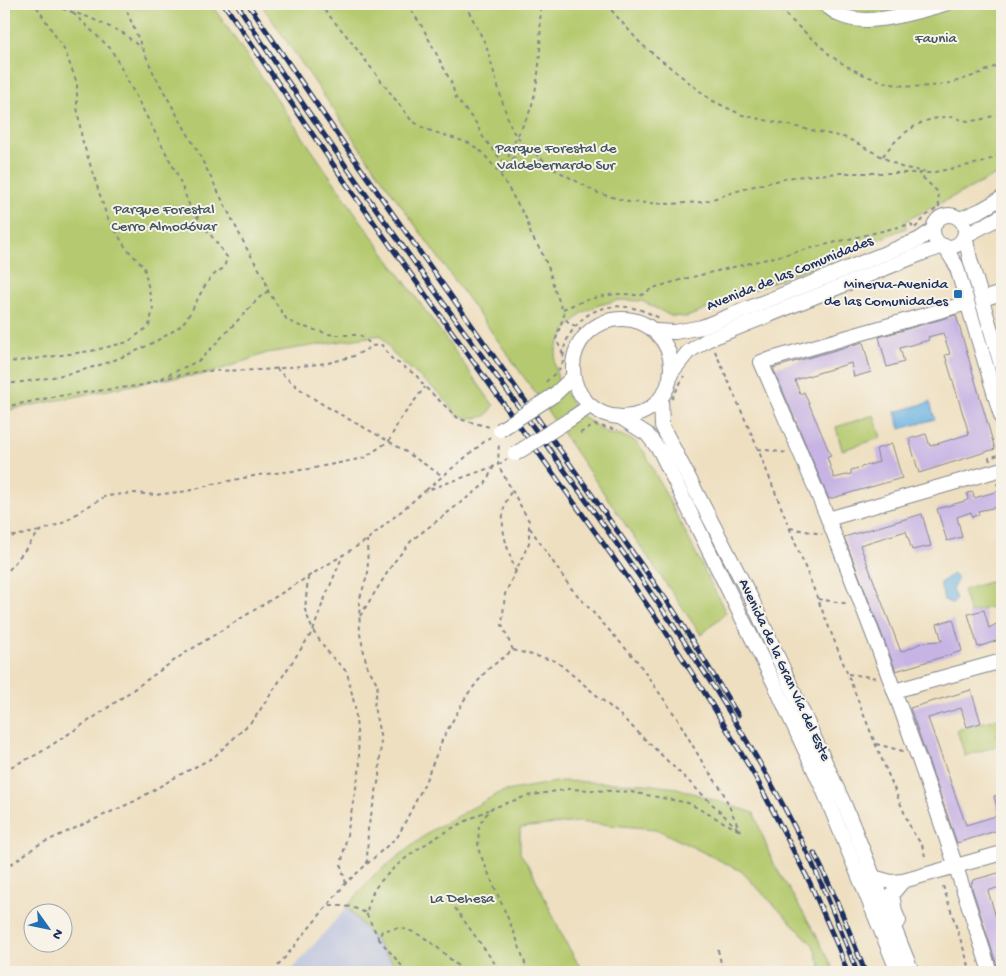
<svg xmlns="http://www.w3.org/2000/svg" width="1006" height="976" font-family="'Gochi Hand',sans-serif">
<rect width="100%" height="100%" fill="#f7f3e8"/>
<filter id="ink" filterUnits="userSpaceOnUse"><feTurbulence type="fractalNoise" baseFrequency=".02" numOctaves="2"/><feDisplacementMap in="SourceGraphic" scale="10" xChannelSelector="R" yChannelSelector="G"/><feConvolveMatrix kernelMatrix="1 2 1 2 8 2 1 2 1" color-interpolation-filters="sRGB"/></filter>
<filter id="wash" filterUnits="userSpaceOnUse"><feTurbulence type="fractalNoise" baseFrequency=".0096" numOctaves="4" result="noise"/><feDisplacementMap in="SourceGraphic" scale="20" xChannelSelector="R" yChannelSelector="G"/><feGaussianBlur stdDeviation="1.12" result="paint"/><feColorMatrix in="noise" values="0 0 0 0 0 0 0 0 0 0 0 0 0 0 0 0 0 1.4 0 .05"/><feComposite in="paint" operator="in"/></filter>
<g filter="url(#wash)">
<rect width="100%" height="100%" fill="#eedfc0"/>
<!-- industrial -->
<polygon fill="#bcc3de" points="347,907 401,972 290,972"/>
<!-- green -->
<g fill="#b5ca6f" stroke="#687c66">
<polygon points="4,4 211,4 356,214 494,406 486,416 477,418 466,418 456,414 441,395 393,354 381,335 267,353 208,374 157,380 4,411"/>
<polygon points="261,4 1002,4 1002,172 905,221 906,228 687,317 671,316 642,301 619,300 599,305 582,313 566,330 557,346 554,362 558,380 578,413 608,434 621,435 635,441 645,453 726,613 701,635 536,394 360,148"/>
<polygon points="874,415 881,438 842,450 836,427"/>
<polygon points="1002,578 1002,604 970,613 963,590"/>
<polygon points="1002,717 1002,732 996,734 1000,745 965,756 957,730"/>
<polygon points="561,781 645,784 677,788 754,813 772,861 814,931 835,972 823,972 813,945 741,871 656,829 577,822 520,828 520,853 532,871 566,943 583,972 401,972 347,907 373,876 432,830 501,792"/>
</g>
<!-- water -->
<g fill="#6ab2e2" stroke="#4270a0">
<polygon points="930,402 935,419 900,429 895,412"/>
<polygon points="953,574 958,579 952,589 956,599 953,604 944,600 940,583"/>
</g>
<g id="blocks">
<!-- building -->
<g fill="#c7b4e4">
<polygon points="956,315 995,449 919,473 909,439 926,434 930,446 969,434 945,355 950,354 943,333 928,337 929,340 900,348 904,362 887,367 879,337"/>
<polygon points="863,342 871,372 854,377 851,363 795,380 800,394 804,392 831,456 827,457 834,478 851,474 851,470 879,462 876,449 892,444 902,478 829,499 773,368"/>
<polygon points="1002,490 1002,506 978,511 979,514 972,517 971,512 957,517 962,537 947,541 937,509 968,500 967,493 973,492 974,498"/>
<polygon points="922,514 931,546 912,550 906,531 860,545 901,652 924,642 942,641 937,624 953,619 962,651 896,671 844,537"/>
<polygon points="984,610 989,628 1002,621 1002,639 978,647 968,614"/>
<polygon points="971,690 981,723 967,727 961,708 928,718 966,825 999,815 994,796 1002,794 1002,829 957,843 910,708"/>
<polygon points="1002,872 1002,886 988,891 1002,937 1002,972 999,972 971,885 973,880"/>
</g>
</g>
</g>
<g filter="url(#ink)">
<use href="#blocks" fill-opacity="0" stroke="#84878f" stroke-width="1"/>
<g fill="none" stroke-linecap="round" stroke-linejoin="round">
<!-- minor casing -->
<g stroke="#84878f" stroke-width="16">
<g id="minor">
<path d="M824,4C829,7 834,12 840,15C869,28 915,12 945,4"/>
<circle cx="949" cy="231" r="16"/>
<polyline points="960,219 981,210 1002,198"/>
<polyline points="965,236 970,259 1002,368"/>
<polyline points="965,236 1002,216"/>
<polyline points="944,246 956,265 1002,419"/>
<polyline points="982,299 1002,293"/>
<path d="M967,303L761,362C784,415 807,467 828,519C888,668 942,819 990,972"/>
<circle cx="622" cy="368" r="49"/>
<polyline points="655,331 675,332 702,327 918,240 933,230"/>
<polyline points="671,373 688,352 707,340 923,253 944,246"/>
<polyline points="554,395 573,377"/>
<polyline points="661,397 662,426 752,600 845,806 912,972"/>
<polyline points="620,417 647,434 660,451 775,685 823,789 898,972"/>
<polyline points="569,420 590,406"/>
<polyline points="828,519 1002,469"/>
<polyline points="894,691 1002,661"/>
<polyline points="873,877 891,882 903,881 1002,853"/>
<polyline points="899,921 895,912 892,894 903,881"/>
</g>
</g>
<!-- path -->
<g stroke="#84878f" stroke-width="2" stroke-dasharray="4 4" stroke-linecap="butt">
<polyline points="47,4 88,17 123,33 141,48"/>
<polyline points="124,4 138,38 154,74 198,152 247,249 265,279 268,291 287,320 297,325 333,335 360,335 373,346"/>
<polyline points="319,4 346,35 411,120 425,129 469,143 483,153 500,174 527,220 531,235 541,251 549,269 554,288 567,321 586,333"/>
<polyline points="407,4 423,28 451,82 456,98 476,123 483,137 498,156 507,165"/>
<polyline points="465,4 486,45 504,107 512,130 524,145 556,170 598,193 629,202 670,204 703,202 750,187 793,177 840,173 930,173 984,162 1002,154"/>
<polyline points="606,4 641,44 711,100 742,115 847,138 901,167 925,172"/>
<path d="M774,4C788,17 802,30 816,42C823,48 829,55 837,60C894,97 943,93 1002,63"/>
<path d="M883,156C898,135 922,116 950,117C956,117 962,121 969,121C979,121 993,116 1002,113"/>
<path d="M507,165C509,145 524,127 531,108C541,74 541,39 540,4"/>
<polyline points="502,172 524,145"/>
<polyline points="500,174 511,166 544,161"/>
<path d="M563,309C586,299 615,290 640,296L653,288L684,279L911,224L914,229L927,215L939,207L938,192L918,173"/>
<polyline points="715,351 758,449 875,743 912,831 922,845 925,856"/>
<polyline points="563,354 556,339 564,315"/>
<polyline points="4,362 19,361 91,351 128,342 149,326 153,309 144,267 126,248 107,217 82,139 77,107 77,83 65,51 35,4"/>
<path d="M276,368C308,401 349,418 388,441C407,452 425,465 443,476"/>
<polyline points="161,378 200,360 260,297 268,291"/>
<path d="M546,382C550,377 559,371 562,365C564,358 563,349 566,342C585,300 626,299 661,319"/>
<path d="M4,384C56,379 111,366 156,341C165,336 175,331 182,324C198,307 201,279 224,268L227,257L190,207L177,174L111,49L72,12"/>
<polyline points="672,399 684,376"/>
<polyline points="4,407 58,396 144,385 164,378 203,371 263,370 328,363 354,356 373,346 382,345 392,359 416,375 425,387 459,419 490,427"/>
<polyline points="580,433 595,425 618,430"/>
<polyline points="758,449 788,453"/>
<polyline points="990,461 989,458 998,455 1000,452 998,445 1002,444"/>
<polyline points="997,483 998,486 1002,485"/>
<polyline points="426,490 490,437"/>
<path d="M511,492C494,518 507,546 516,573"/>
<polyline points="530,528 570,587 637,661 677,718 705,767 722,790 740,831"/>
<polyline points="790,528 822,534"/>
<polyline points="4,538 40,531"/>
<polyline points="4,576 40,531 65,522 82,510 106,496 133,493 155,495 188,491 213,484 259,475 309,469 364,458 389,441 399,421 425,387"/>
<polyline points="308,577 305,610 313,631 330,655 347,672 355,707 360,767 341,866 346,883"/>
<polyline points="818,599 849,604"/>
<polyline points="360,616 394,562 412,540 485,484 494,466"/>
<polyline points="513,650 556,661 620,715 738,829"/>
<polyline points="848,674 878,678"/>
<polyline points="876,744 903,751"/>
<polyline points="4,770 38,754 96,716 182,655 367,540 425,491 498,465 507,459"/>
<polyline points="367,864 398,836 424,785 443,738 467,695 487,670 513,650 502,625 505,594 529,543 529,521 498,465 499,442"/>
<polyline points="4,869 38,845 135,801 174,778 214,757 254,719 313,631 322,605 343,555"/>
<polyline points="943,886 971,972"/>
<polyline points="330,905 352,907 366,913"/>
<polyline points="455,908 501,972"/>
<path d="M379,939L366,913C369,905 371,894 376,887C403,853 449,829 488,810"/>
<polyline points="718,950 723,972"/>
<polyline points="273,972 346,883 367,864 368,829 379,778 381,740 374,706 378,685 367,666 360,634 359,601 368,573 367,540"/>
<path d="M407,972L379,939L382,931C387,930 393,928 397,928C425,930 445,956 465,972"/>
<polyline points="528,972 516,937 478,849 479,825 490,809 527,796 569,789 631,792 688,803 740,831"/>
</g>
<!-- minor -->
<use href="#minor" stroke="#fff" stroke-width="14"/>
<!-- rail casing -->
<g stroke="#1b2f5e" stroke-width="5">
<g id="rail">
<polyline points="224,4 345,182 660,623 711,703 756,778 810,883 839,949 847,972"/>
<path d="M237,4C338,162 451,312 560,464C645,583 732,703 798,834C821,879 839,926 857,972"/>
<polyline points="248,4 359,166 674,611 738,715"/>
<path d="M814,853C834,891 850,932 865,972"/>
</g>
</g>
<!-- rail -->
<use href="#rail" stroke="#f7f3e8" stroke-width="3" stroke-dasharray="9" stroke-linecap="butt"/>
<!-- minor-bridge casing -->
<g stroke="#84878f" stroke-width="16" stroke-linecap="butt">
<g id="minor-bridge">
<polyline points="500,430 554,395"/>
<polyline points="515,454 569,420"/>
</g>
</g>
<!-- minor-bridge -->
<use href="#minor-bridge" stroke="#fff" stroke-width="14"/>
</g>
</g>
<!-- markers -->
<rect fill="#1f6fb2" stroke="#f7f3e8" stroke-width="2" x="953" y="289" width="10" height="10" rx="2.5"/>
<g text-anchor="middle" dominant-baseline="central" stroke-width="4" stroke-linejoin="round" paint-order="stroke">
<!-- park labels -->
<g font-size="15" fill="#425662" stroke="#f7f3e8">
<text x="936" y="39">Faunia</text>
<text x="556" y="149">Parque Forestal de<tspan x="556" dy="17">Valdebernardo Sur</tspan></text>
<text x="164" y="210">Parque Forestal<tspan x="164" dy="17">Cerro Almodóvar</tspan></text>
<text x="462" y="899">La Dehesa</text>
</g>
<!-- street labels -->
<g font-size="15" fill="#1b2f5e" stroke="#f7f3e8">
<text transform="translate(790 274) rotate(-22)">Avenida de las Comunidades</text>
<text transform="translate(784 670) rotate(65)">Avenida de la Gran Vía del Este</text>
</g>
<!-- poi labels -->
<g font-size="15" fill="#1b2f5e" stroke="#f7f3e8" text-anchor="end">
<text x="948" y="285">Minerva-Avenida<tspan x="948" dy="17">de las Comunidades</tspan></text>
</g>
</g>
<!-- margin -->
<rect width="1006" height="976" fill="none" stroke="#f7f3e8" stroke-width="20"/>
<!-- north arrow -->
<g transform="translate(48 928) rotate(123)"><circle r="24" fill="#f7f3e8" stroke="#9fa5b1"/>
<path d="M0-4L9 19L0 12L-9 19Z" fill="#1f6fb2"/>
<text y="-8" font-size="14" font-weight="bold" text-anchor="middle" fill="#1b2f5e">N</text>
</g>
</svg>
